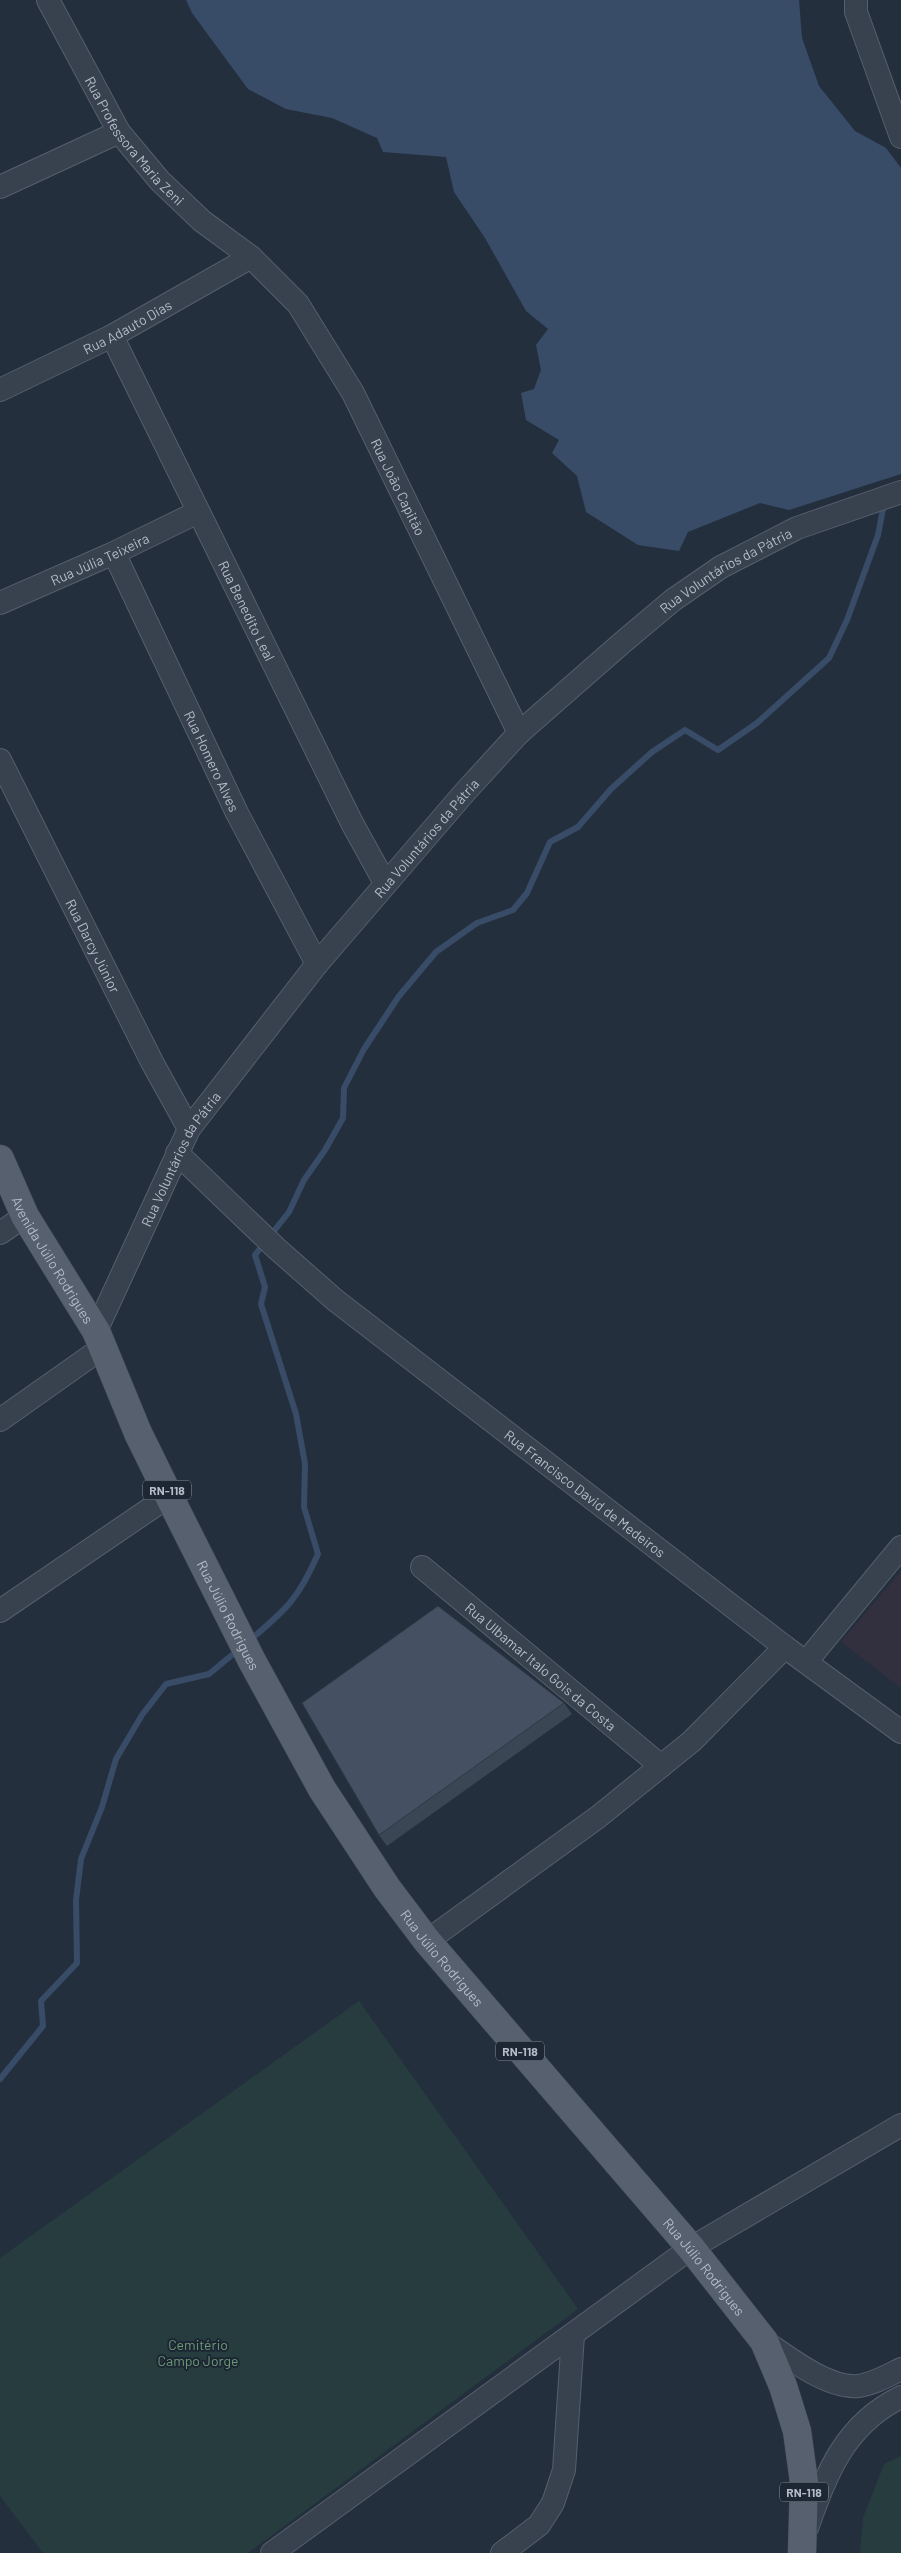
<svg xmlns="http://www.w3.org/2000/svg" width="901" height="2553" font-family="Barlow,sans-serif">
<rect width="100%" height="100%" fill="#242f3e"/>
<!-- medical -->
<polygon fill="#32303f" points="901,1571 901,1688 841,1642"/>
<!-- green -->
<g fill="#263c3f">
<polygon points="359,2001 578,2309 248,2553 43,2553 0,2496 0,2258"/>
<polygon points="901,2456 901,2553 860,2553 863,2518 884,2464"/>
</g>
<!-- water -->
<polygon fill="#394c67" points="186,0 799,0 802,38 819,86 855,131 886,148 901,168 901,474 789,510 760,503 688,532 679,551 638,545 586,512 577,476 552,453 559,440 526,420 521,393 534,389 541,370 536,345 548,329 526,311 485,238 454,192 446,157 383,152 377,138 332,118 286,109 248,89 192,13"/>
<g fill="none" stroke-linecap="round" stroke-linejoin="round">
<!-- stream -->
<g stroke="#394c67" stroke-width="6">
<path d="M250,1640C286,1610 299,1598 318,1554L304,1507L305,1464L296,1414L261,1304L265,1287L255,1255L289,1212L304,1180L325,1150L343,1118L344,1088L364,1049L399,996L436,952L477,923L513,910L527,893L550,842L578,827L611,789L652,752L685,730L718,750L757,723L829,658L847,620L878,535L884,504"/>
<polyline points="0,2079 43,2026 41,2001 77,1963 76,1900 81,1859 102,1807 116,1759 142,1715 166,1684 209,1674 238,1650"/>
</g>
<!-- minor casing -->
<g stroke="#565f6c" stroke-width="24">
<g id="minor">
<path id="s1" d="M48,0L119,132L160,181L202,221L251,257L298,304L353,393L519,733"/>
<polyline points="856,0 856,12 901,137"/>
<polyline points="0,187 119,132"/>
<path id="s2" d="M112,336L352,823L385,883"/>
<path id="s3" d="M0,390L112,336L251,257"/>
<path id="s4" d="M114,553L237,813L317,964"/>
<path id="s5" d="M0,603L114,553L198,512"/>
<path id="s6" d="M0,760L152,1062L189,1129"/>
<path id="s7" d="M177,1153L276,1248L335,1300L785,1647L901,1732"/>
<polyline points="0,1233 25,1216"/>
<path id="s8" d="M96,1331L189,1129L317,964L465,792L519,733L623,642L673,600L721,567L797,528L901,492"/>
<polyline points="0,1420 102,1348"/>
<path id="s9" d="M422,1567L661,1766"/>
<polyline points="0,1611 169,1496"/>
<polyline points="806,1662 901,1547"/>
<polyline points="427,1941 598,1817 692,1741 785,1647"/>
<path d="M764,2341C788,2357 828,2389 858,2386C873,2384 887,2376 901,2369"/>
<path d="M807,2528C827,2473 844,2425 901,2397"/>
<polyline points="272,2553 691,2248 901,2125"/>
<polyline points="502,2553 539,2525 553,2503 564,2470 573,2335"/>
</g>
</g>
<!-- major casing -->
<g stroke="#414a57" stroke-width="29">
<g id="major">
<path id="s10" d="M0,1159L25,1216L96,1331L138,1433L169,1496L252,1661L322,1789L387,1888L427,1941L691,2248L764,2341L783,2386L797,2431L804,2482L802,2553"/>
</g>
</g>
<!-- minor -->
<use href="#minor" stroke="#38414e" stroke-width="22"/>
<!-- major -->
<use href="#major" stroke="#56606e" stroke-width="28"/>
</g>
<!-- wall -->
<polygon fill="#3b4654" points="564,1703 572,1714 387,1846 379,1835"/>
<!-- building -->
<polygon fill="#455162" stroke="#303945" points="438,1606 564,1703 379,1835 302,1703"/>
<g text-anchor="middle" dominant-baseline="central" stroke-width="4" stroke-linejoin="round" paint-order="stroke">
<!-- shield labels -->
<g fill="#1d2633" stroke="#878f9c" stroke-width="1">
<rect x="143" y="1480.5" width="48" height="19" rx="4"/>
<rect x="496" y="2041.5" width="48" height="19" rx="4"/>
<rect x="780" y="2482.5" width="48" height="19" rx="4"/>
</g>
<g font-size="12" font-weight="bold" fill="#b4bcc9">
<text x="167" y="1490">RN-118</text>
<text x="520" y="2051">RN-118</text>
<text x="804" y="2492">RN-118</text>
</g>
<!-- street labels -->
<g font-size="14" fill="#b4bcc9" stroke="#1d2633">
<text stroke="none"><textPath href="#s1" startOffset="166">Rua Professora Maria Zeni</textPath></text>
<text stroke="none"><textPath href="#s3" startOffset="142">Rua Adauto Dias</textPath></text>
<text stroke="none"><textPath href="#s1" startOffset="608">Rua João Capitão</textPath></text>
<text stroke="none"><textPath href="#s5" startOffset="109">Rua Júlia Teixeira</textPath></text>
<text stroke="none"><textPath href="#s8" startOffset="1002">Rua Voluntários da Pátria</textPath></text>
<text stroke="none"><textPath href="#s2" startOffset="306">Rua Benedito Leal</textPath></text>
<text stroke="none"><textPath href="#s4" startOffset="230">Rua Homero Alves</textPath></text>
<text stroke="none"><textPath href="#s8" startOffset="598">Rua Voluntários da Pátria</textPath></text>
<text stroke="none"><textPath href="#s6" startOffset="208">Rua Darcy Júnior</textPath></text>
<text stroke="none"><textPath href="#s8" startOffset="192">Rua Voluntários da Pátria</textPath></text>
<text stroke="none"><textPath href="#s10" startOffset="114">Avenida Júlio Rodrigues</textPath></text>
<text stroke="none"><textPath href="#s7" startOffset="532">Rua Francisco David de Medeiros</textPath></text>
<text stroke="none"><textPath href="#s10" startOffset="511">Rua Júlio Rodrigues</textPath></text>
<text stroke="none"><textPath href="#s9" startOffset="155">Rua Ulbamar Italo Gois da Costa</textPath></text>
<text stroke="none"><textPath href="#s10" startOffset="916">Rua Júlio Rodrigues</textPath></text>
<text stroke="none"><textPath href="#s10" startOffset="1321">Rua Júlio Rodrigues</textPath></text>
</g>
<!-- park labels -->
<g font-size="14" fill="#6b9a76" stroke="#1d2633">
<text x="198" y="2344">Cemitério<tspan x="198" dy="16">Campo Jorge</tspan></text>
</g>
</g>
</svg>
